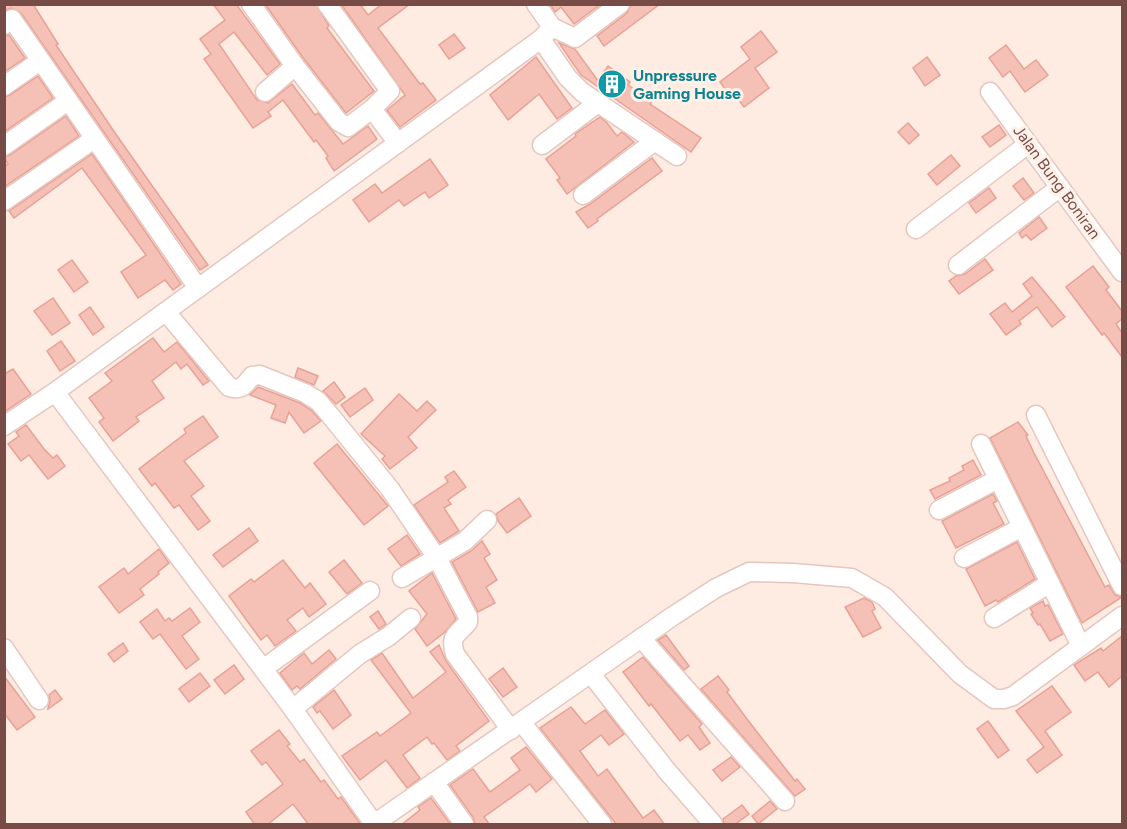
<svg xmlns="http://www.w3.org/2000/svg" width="1127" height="829" font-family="Figtree,sans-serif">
<rect width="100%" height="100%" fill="#feebe1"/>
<!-- building -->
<g fill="#f5c0b6" stroke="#e9a195" stroke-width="1.5">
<polygon points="4,4 33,4 58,44 56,45 115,133 208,265 200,270 21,13 11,8 4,11"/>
<polygon points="213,4 236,4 280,64 267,75 234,32 219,44 257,100 268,103 292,84 315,115 318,113 343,144 368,126 377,139 334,171 326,158 328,156 316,140 314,142 283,100 268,112 271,116 253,128 204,59 211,54 200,39 225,20"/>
<polygon points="265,4 316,4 329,26 327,28 374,91 346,113 304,59"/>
<polygon points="341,4 360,4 368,15 382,4 410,4 378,28 420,84 423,83 436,100 400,127 387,110 405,95"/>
<polygon points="550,4 601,4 574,24 561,7 555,12"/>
<polygon points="631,4 660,4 604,46 597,36 627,13"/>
<polygon points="761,31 777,52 755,68 769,88 744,107 734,94 731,97 720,82 750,59 741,47"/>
<polygon points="454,34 465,48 449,59 439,45"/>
<polygon points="9,35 25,58 4,72 4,36"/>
<polygon points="559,43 575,49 598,81 608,66 630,82 628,85 652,101 650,104 701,138 691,152 581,75"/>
<polygon points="1006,45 1024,69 1036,60 1048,75 1025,92 1010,71 1003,77 989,58"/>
<polygon points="536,57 572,108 557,119 539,94 508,120 490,95"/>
<polygon points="927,57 940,75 925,86 913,68"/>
<polygon points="38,76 53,98 4,132 4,97 10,95"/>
<polygon points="66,116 79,136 4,187 4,167 8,164 4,157 10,155"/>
<polygon points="600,117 607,123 617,136 622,132 634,142 567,194 557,180 560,178 546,159 576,136 575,134"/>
<polygon points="908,123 919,135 909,144 898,132"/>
<polygon points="999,125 1006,135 990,147 982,137"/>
<polygon points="92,154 181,284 173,290 165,280 138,298 121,272 146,255 82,168 14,218 9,211"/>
<polygon points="951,155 960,166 937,185 928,174"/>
<polygon points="652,158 662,171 597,219 598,221 588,228 576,212 590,204"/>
<polygon points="430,159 448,185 429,198 425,192 404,206 399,200 369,222 353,200 375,184 382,193"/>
<polygon points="1023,178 1034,193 1024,200 1013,186"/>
<polygon points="989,188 996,198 976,213 969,203"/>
<polygon points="1039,217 1047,228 1031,240 1026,235 1022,238 1019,233"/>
<polygon points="985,259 993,270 959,294 949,281 956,276 965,274"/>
<polygon points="72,260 88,282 74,292 58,270"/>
<polygon points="1093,266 1109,287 1106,290 1122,311 1122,319 1116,324 1122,333 1122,357 1104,333 1102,335 1066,287"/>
<polygon points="1032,277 1065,317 1052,327 1037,307 1019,321 1021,324 1006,335 990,314 1005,303 1012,312 1032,296 1023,284"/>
<polygon points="53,298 70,323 52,335 34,311"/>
<polygon points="90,307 104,327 93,335 79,315"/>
<polygon points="153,338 164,352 177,342 209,381 203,385 187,364 181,369 176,362 152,381 164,398 136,417 139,421 113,441 99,422 104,418 89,398 112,381 105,373"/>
<polygon points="61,341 75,361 60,371 47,351"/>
<polygon points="298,368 318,376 314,385 295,377"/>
<polygon points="13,369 31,394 4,412 4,374"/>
<polygon points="334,382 345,397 336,404 323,391"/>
<polygon points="258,387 300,403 311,410 321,421 304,433 289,412 285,423 271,418 276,405 250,395"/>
<polygon points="365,388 373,400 350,417 341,405"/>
<polygon points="399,394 417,411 427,401 436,410 408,437 417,448 390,469 382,459 385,456 361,434"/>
<polygon points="203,416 218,437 184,461 204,486 191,496 210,521 198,530 179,505 174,508 155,483 152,486 139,469 186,433 184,429"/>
<polygon points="1018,422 1028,435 1026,436 1034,453 1105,587 1109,585 1115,595 1122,597 1082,623 990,438"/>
<polygon points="26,425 44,449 53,458 57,455 65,466 48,479 29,455 21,461 8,444 19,436 16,432"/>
<polygon points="337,444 388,506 364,525 314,463"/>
<polygon points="973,460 981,475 935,499 930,490 950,481 949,478 964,470 962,466"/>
<polygon points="454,471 466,487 448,500 451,504 444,508 459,531 440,543 414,505 448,482 445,477"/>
<polygon points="993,494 997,501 993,503 1004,524 956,548 942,521"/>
<polygon points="519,498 531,516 507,533 498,521 496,514"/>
<polygon points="249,528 258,541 223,567 213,555"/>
<polygon points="407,535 420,554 401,566 388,549"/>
<polygon points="482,541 490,554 484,558 497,580 486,587 495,603 478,612 452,562 471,551"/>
<polygon points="1017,542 1035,579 998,602 996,600 985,606 966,569"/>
<polygon points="159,549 169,563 158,572 159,574 140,589 144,595 119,613 99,587 124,568 128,574"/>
<polygon points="283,560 305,588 310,583 326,604 309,617 303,608 287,620 296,631 275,646 267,635 261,640 229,596 251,579 254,582"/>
<polygon points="344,560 362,583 347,594 329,572"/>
<polygon points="432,573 456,619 445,632 427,646 415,629 427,614 409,591"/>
<polygon points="864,598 872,602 875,609 872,611 881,628 863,637 845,607"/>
<polygon points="1043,601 1045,606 1048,605 1063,634 1050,641 1040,624 1038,625 1031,614 1033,613 1030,608"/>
<polygon points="190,608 200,622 182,636 199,659 186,669 160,634 153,639 140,622 157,609 165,621 169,618 172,621"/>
<polygon points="378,611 386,624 379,629 370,617"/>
<polygon points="666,635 689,666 684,670 658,640"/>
<polygon points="1122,636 1122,676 1109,687 1098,672 1085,681 1074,665 1101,648 1103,651"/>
<polygon points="123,643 128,651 114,662 108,654"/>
<polygon points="439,645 446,661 489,721 456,746 460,751 447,760 434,743 432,744 427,737 403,755 420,778 407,788 386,760 360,780 342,756 377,732 380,736 411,713 371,660 382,653 413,698 446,672 430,652"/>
<polygon points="329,650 336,659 300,689 297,686 292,690 280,673 304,653 312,664"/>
<polygon points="643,657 702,724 699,727 710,743 700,750 688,735 680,741 651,704 649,706 623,672"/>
<polygon points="234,665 244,679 225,694 214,680"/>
<polygon points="503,668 517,687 503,697 489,679"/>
<polygon points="200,673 210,686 189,702 179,689"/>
<polygon points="4,676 35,717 17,730 4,713"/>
<polygon points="718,676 729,690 727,692 747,719 795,781 797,779 805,789 795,796 701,689"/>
<polygon points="1052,686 1071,712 1045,731 1062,755 1037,773 1027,760 1044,747 1016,711"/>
<polygon points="55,690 62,699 48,709 50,700 49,695"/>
<polygon points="334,690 351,715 333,729 320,711 317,713 313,707"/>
<polygon points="571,707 585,724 605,710 624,734 609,745 601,735 580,751 598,776 607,769 643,818 654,810 665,825 617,825 540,728"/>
<polygon points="988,721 1009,750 998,758 977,729"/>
<polygon points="279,730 290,744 287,746 300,762 304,759 321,782 324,780 338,799 341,797 361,825 309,825 293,804 267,825 255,825 246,812 283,784 266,762 262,765 251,751"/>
<polygon points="526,747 552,779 536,792 530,784 484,817 490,825 475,825 473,817 450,785 473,769 490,792 520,770 511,758"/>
<polygon points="731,757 740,767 722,781 713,770"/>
<polygon points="431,798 451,825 401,825 420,810 418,807"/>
<polygon points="770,801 777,809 758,824 752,816"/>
<polygon points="742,805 749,814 734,825 724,825 723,819"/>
</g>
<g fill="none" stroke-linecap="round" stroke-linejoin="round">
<!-- minor casing -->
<g stroke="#e5c7bf" stroke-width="21">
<g id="minor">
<polyline points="251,4 295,66 339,122 348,127 372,109 390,91 327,4"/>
<polyline points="4,25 12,19 198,288"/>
<polyline points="552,27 575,38 620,4"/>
<polyline points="541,39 568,78 582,92 677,156"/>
<polyline points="4,86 40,61"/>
<polyline points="265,92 295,66"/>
<polyline points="990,92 1122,272"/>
<polyline points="372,109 398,143"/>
<polyline points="542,145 599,102"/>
<polyline points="4,146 68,101"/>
<polyline points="583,195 655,141"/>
<polyline points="4,201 94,139"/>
<polyline points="916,229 1028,144"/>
<polyline points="958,265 1060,187"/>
<path d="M166,312L229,387C241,391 244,386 252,376L260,375L305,393L318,401L330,415L390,489L437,558L468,617V622C458,635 449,634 455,654L511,730"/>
<polyline points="55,392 541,39 552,27 536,4"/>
<polyline points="1036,415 1122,586"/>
<polyline points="4,426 55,392 293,709 374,824 673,616 716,588 749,572 793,573 852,578 885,597 960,674 994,699 1004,699 1013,696 1122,616"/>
<polyline points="981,444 1081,646"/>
<polyline points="939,510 998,479"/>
<polyline points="964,558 1022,527"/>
<polyline points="402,578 465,541 487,520"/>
<polyline points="994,618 1050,583"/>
<polyline points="641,638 785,801"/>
<polyline points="4,648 39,700"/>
<polyline points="263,669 370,591"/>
<polyline points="591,674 667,771 713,824"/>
<polyline points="293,709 360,654 389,636 411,618"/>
<polyline points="522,723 602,824"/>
<polyline points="434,782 464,824"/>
</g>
</g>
<!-- minor -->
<use href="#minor" stroke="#fff" stroke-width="18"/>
</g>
<!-- icons -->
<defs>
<g id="building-disc" transform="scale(1.5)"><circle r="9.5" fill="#0f9aa8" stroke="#fff1e8"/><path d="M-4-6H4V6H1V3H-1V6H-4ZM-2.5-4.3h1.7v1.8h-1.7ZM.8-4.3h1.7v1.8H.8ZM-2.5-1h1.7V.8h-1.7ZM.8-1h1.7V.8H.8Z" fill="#fff"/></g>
</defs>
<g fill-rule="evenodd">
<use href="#building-disc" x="612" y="84"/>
</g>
<g text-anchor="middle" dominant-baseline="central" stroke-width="6" stroke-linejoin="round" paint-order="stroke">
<!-- culture labels -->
<g font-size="16" font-weight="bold" fill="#0d838f" stroke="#fff1e8" text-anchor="start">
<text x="633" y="75">Unpressure<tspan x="633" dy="18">Gaming House</tspan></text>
</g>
<!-- street labels -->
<g font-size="16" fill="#774b46" stroke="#fff1e8">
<text transform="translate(1057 182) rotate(54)">Jalan Bung Boniran</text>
</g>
</g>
<!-- border -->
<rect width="1127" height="829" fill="none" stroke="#774b46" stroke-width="12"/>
</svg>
